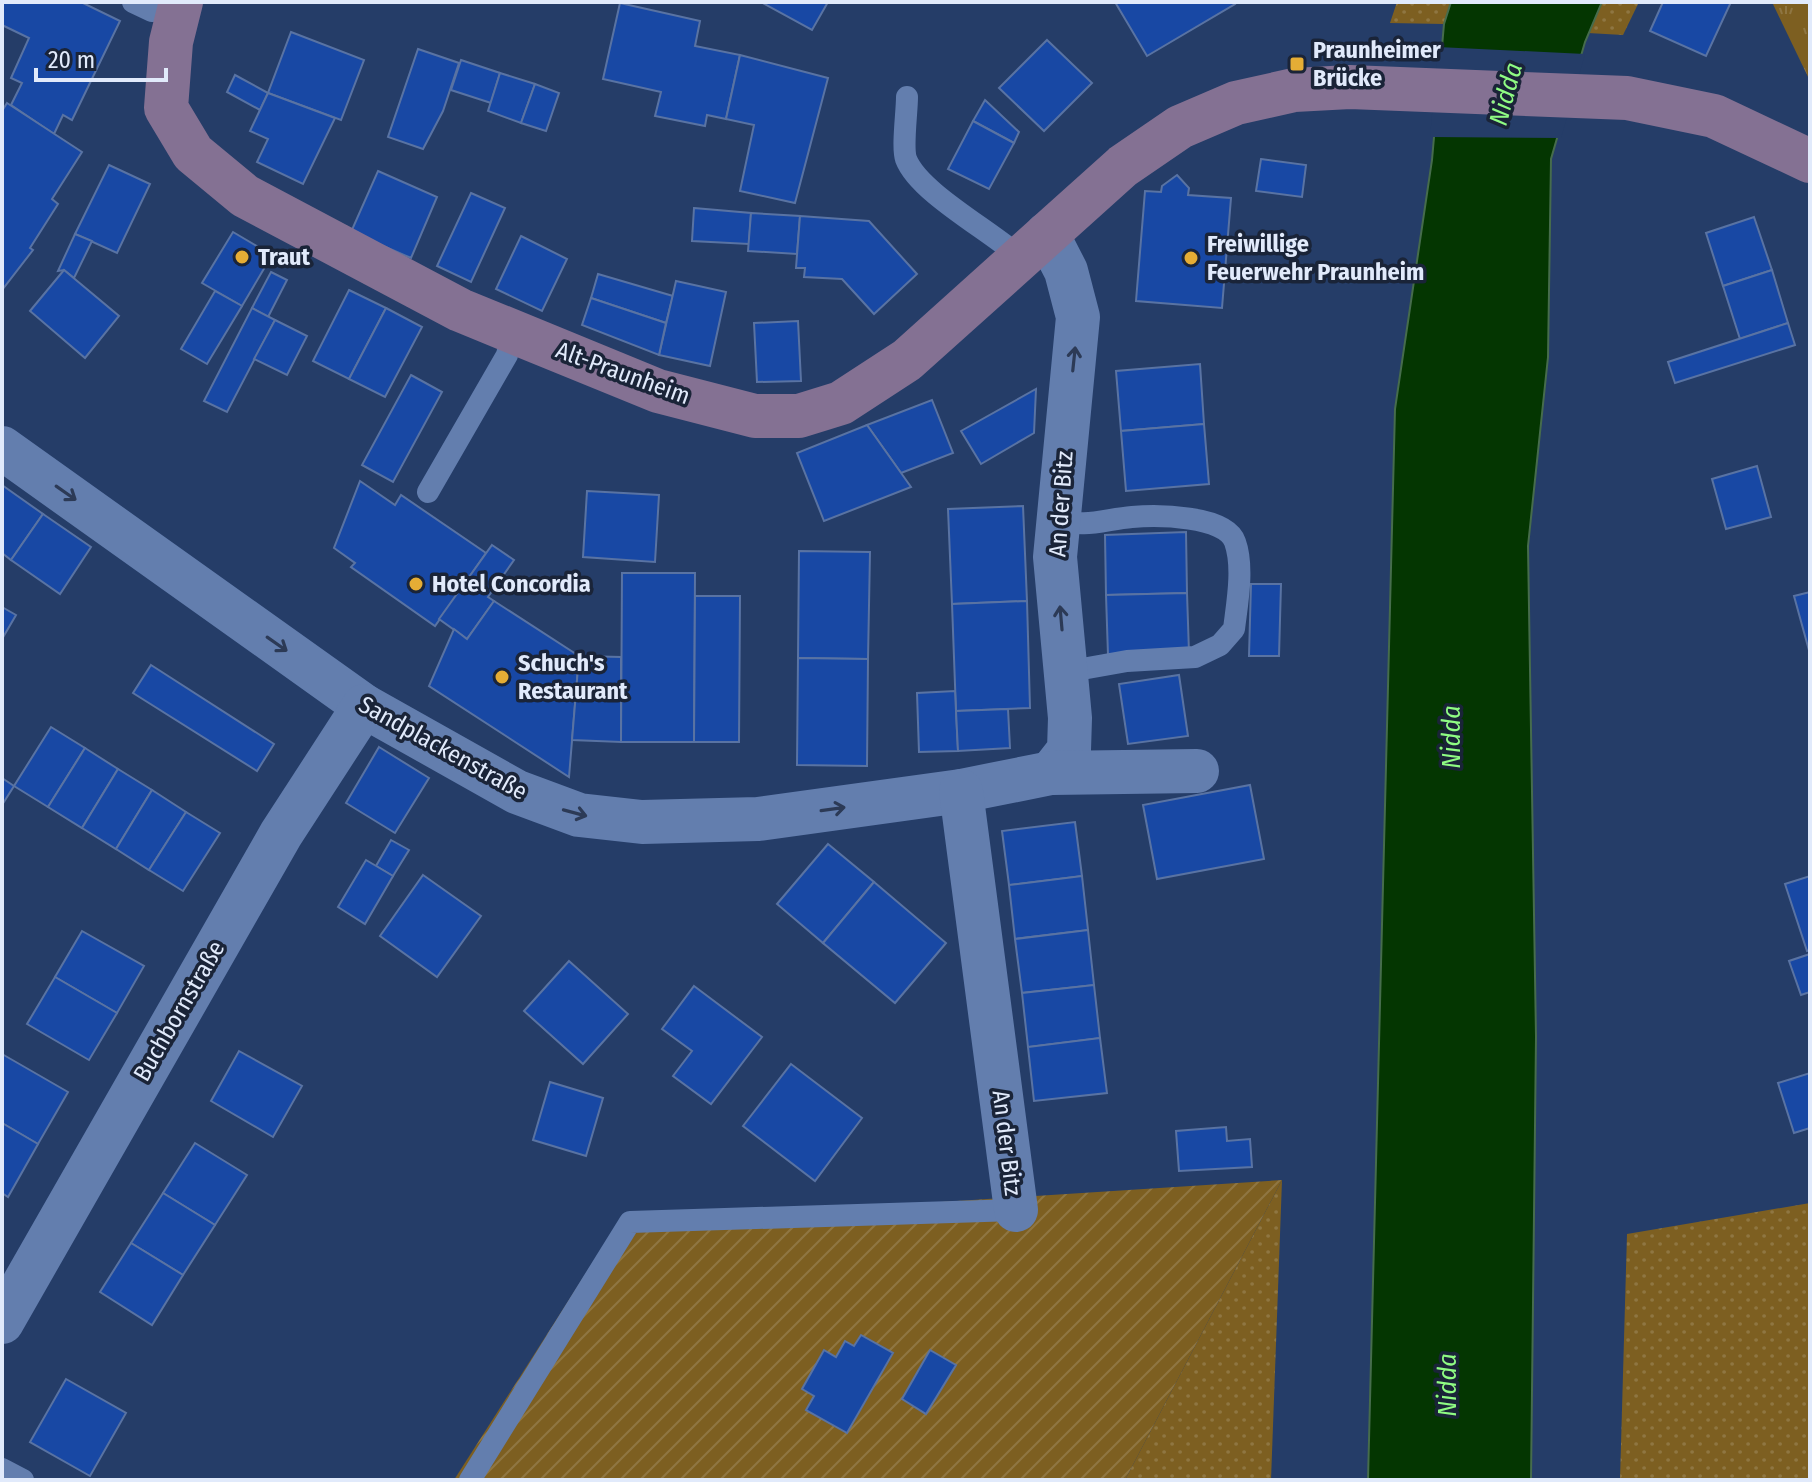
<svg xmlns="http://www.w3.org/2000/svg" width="1812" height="1482" font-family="'Fira Sans Condensed',sans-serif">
<defs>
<pattern id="grass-dots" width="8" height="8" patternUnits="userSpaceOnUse" patternTransform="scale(2)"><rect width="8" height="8" fill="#7d5f21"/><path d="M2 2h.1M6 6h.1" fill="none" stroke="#8f7642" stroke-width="1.8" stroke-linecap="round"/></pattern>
<pattern id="park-tufts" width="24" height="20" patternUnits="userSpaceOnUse" patternTransform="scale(2)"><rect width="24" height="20" fill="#7d5f21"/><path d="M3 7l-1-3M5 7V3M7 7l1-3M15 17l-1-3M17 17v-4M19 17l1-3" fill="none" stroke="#8f7642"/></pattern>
<pattern id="garden-furrows" width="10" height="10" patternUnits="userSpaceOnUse" patternTransform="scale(2)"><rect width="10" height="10" fill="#7d5f21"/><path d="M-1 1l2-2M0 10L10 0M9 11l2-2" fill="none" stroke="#8f7642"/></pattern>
</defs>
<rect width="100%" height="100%" fill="#253d68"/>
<!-- grass -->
<g fill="url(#grass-dots)">
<polygon points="1397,2 1451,2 1444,24 1390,23"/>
<polygon points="1602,2 1639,2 1623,35 1588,33"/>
<polygon points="1282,1180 1271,1480 1125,1480"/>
<polygon points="1810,1203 1810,1480 1620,1480 1627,1234"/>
</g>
<!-- park -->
<polygon fill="url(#park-tufts)" points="1772,2 1810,2 1810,81"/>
<!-- garden -->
<polygon fill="url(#garden-furrows)" points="1282,1180 1125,1480 454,1480 618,1223"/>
<!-- water -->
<polygon fill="#043601" stroke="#466c4c" stroke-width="2" points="1451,2 1602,2 1585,42 1551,159 1548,357 1528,546 1536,1037 1531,1480 1368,1480 1395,409 1432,160 1444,24"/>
<!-- pier -->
<polygon fill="#253d68" points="1438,47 1585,54 1561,138 1430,137"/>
<!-- building -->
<g fill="#1848a4" stroke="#5973a3" stroke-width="2">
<polygon points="2,2 81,2 120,21 72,120 63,115 54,134 11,105 22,83 11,78 29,38 2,25"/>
<polygon points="761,2 828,2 812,30"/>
<polygon points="1115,2 1234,2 1235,4 1147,56"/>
<polygon points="1663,2 1731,2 1706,56 1650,31"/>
<polygon points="620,3 700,21 695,46 740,55 726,119 707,115 705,126 655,116 661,92 603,79"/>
<polygon points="291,32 364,60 341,120 268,93"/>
<polygon points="1047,40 1092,83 1044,131 999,88"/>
<polygon points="418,49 459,63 443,111 423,149 388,137"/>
<polygon points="740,55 828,78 795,203 740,191 754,125 726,119"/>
<polygon points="461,60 500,73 491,103 451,90"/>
<polygon points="500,73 535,84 521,123 488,111"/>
<polygon points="235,75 268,93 260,110 227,92"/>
<polygon points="535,84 559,93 546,131 521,123"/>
<polygon points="268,93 335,118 303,184 257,162 268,139 250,131"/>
<polygon points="985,100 1019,132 1014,143 973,121"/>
<polygon points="7,103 82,152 52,199 58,204 30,248 33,250 2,290 2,111"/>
<polygon points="973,121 1014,143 989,189 948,169"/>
<polygon points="1261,159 1306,165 1302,197 1256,191"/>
<polygon points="109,165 150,184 117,253 75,234"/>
<polygon points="378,171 437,197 411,258 351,232"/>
<polygon points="1177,175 1189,188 1188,195 1231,198 1222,308 1136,301 1145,191 1161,192 1162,186"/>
<polygon points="471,193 505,208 471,282 437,266"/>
<polygon points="694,208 751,213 749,244 692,241"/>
<polygon points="751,213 800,216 797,254 748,251"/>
<polygon points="800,216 869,221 917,274 874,314 842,279 804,277 805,268 796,268"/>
<polygon points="1754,217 1772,270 1723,286 1706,233"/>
<polygon points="233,232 272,255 242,306 202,283"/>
<polygon points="75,234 92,241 74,278 64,270 58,271"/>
<polygon points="521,236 567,259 542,311 496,289"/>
<polygon points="64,270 119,316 85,358 30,311"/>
<polygon points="1772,270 1788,323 1740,339 1723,286"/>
<polygon points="271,272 287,280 268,317 252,308"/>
<polygon points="598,274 673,296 666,323 591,298"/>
<polygon points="676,281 726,292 710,366 659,355"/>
<polygon points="349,290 386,308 349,379 313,361"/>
<polygon points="215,291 242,306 207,364 181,349"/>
<polygon points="591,298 666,323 659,355 582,325"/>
<polygon points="252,308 275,320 227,412 204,401"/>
<polygon points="386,308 422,327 385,397 349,379"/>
<polygon points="275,320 307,336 287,375 254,359"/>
<polygon points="798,321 801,381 757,382 754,323"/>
<polygon points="1788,323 1795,345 1675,383 1668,362"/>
<polygon points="1200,364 1204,424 1121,431 1116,371"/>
<polygon points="411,375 442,392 393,482 362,465"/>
<polygon points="1036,389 1034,433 981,464 961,431"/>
<polygon points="932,400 953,453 901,473 867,425"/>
<polygon points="1204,424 1209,484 1126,491 1121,431"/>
<polygon points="867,425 911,487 824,521 797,453"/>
<polygon points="1757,466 1771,517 1726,529 1712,479"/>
<polygon points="360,481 395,505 401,495 486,553 435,626 351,567 355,563 334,548"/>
<polygon points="2,485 43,514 11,560 2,553"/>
<polygon points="587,491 659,495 655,562 583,557"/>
<polygon points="1023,506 1027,601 952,604 948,509"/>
<polygon points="43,514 91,547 60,594 11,560"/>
<polygon points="1186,532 1187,593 1106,595 1105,535"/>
<polygon points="492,545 514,560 488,597 494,601 467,639 439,619"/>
<polygon points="799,551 870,552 868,659 798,658"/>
<polygon points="622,573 695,573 694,742 621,742"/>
<polygon points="1251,584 1281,584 1279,656 1249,656"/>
<polygon points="1810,592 1810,654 1794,596"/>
<polygon points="1187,593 1189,653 1108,655 1106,595"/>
<polygon points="695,596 740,596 739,742 694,742"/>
<polygon points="494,601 579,656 569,777 429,686 454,629 467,639"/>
<polygon points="1027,601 1030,708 956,711 952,604"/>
<polygon points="2,607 16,615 2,639"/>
<polygon points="579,656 621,657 621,742 572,740"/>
<polygon points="798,658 868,659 867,766 797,765"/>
<polygon points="151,665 274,744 257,771 133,693"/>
<polygon points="1179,675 1188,736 1128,744 1119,684"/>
<polygon points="955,691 958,751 919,752 917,693"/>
<polygon points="1008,709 1010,748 958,751 956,711"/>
<polygon points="51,727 85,748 48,807 14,786"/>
<polygon points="379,747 429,778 395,833 346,803"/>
<polygon points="85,748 118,769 82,828 48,807"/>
<polygon points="118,769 152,790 116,849 82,828"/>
<polygon points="2,778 14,786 2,805"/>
<polygon points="1250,785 1264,859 1157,879 1143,805"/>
<polygon points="152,790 186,812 149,870 116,849"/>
<polygon points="186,812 220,833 183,891 149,870"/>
<polygon points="1075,822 1082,876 1009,885 1002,831"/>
<polygon points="391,840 409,850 393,876 376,866"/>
<polygon points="828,844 874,882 823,943 777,904"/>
<polygon points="366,860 393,876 365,924 338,907"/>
<polygon points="423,875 481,916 437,977 380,936"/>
<polygon points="1082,876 1088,930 1015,939 1009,885"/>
<polygon points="1810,876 1810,950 1807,951 1785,884"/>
<polygon points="874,882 946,943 895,1003 823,943"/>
<polygon points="1088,930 1094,985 1022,993 1015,939"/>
<polygon points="82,931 144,966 117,1013 55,977"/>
<polygon points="1810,954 1810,992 1801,995 1789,961"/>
<polygon points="569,961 628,1014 583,1064 524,1011"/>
<polygon points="55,977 117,1013 89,1060 27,1024"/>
<polygon points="1094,985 1100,1038 1028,1047 1022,993"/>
<polygon points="694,986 762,1037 711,1104 673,1076 692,1051 662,1029"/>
<polygon points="1100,1038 1107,1093 1034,1101 1028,1047"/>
<polygon points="239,1051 302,1086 273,1137 211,1101"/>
<polygon points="2,1054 68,1092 38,1144 2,1123"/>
<polygon points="791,1064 862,1118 815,1181 743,1126"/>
<polygon points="1810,1073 1810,1128 1794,1133 1778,1083"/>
<polygon points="550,1082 603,1098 586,1156 533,1140"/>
<polygon points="2,1123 38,1144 8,1197 2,1193"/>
<polygon points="1226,1127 1227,1141 1250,1139 1252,1167 1179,1171 1176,1131"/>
<polygon points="195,1143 247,1175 215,1225 163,1193"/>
<polygon points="163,1193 215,1225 183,1275 131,1243"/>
<polygon points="131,1243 183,1275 152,1325 100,1292"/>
<polygon points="861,1335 893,1353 847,1433 806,1410 814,1396 802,1389 824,1350 836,1357 845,1341 854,1346"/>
<polygon points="930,1350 956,1365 926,1414 902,1399"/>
<polygon points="66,1379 126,1413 90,1476 30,1442"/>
</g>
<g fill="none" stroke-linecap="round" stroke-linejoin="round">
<!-- service -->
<g stroke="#637eae" stroke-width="22">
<polyline points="133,2 152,11 180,4"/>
<path d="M907,97C907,112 902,147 906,159C919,193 993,232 1022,259"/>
<polyline points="428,492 507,355 512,331"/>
<path d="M1058,519C1083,529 1106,519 1132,517C1156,515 1226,515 1235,542C1244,567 1237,604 1234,629L1220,645L1195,657L1127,661L1082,669L1065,664"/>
<polyline points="2,1469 23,1480"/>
<polyline points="470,1480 630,1222 1016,1210"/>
</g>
<!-- minor -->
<g stroke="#637eae" stroke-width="44">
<polyline points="1047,234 1066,271 1078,317 1055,557 1070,718 1069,750 1051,773"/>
<polyline points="2,448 364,706 517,792 579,815 642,822 758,819 961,791 1051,773 1197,771"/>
<polyline points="961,791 1016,1210"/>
<polyline points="2,1322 281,834 364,706"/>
</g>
<!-- secondary -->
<polyline stroke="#847193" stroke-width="44" points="181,2 171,42 166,108 193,153 245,196 460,310 658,391 755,416 799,416 841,403 907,360 1123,166 1180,127 1236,103 1294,90 1350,87 1627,98 1714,116 1810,161"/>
</g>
<!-- one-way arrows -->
<defs><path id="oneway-shaft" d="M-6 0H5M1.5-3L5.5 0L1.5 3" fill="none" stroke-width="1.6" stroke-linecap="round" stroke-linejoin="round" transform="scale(2)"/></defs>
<g stroke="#2c3a56">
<use href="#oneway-shaft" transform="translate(1074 359) rotate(-84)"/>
<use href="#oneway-shaft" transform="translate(66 493) rotate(35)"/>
<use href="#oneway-shaft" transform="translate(1061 618) rotate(-95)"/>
<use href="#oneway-shaft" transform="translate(277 644) rotate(35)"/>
<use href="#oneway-shaft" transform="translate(833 809) rotate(-8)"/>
<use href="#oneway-shaft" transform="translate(575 813) rotate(15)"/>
</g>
<!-- markers -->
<g fill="#e5ad35" stroke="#1a2438" stroke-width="3">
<rect x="1289" y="56" width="16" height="16" rx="4"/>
<circle cx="242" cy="257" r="8"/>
<circle cx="1191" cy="258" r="8"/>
<circle cx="416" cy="584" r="8"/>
<circle cx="502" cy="677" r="8"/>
</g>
<g text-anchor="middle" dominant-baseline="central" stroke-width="7" stroke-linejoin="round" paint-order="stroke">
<!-- poi labels -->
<g font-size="24" font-weight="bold" fill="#e1eafb" stroke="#1a2438" text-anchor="start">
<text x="1313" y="50">Praunheimer<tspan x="1313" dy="28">Brücke</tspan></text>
<text x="1207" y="244">Freiwillige<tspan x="1207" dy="28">Feuerwehr Praunheim</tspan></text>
<text x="258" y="257">Traut</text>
<text x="432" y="584">Hotel Concordia</text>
<text x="518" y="663">Schuch's<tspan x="518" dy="28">Restaurant</tspan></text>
</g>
<!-- street labels -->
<g font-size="24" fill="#e1eafb" stroke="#1a2438">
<text transform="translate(623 373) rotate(20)">Alt-Praunheim</text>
<text transform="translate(1061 504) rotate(-86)">An der Bitz</text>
<text transform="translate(443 748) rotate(29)">Sandplackenstraße</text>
<text transform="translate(179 1011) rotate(-60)">Buchbornstraße</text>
<text transform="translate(1007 1143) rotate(83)">An der Bitz</text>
</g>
<!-- water labels -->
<g font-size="26" font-style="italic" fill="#8ffc83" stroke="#1a2438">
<text transform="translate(1506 94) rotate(-75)">Nidda</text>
<text transform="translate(1451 737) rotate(-90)">Nidda</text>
<text transform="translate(1447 1385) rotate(-90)">Nidda</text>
</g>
</g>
<!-- border -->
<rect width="1812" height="1482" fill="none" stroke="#e1eafb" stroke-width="8"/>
<!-- scale -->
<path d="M36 68v12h130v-12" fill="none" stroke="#e1eafb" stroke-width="4"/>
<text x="48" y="68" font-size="24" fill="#e1eafb" stroke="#1a2438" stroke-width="6" paint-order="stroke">20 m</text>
</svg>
